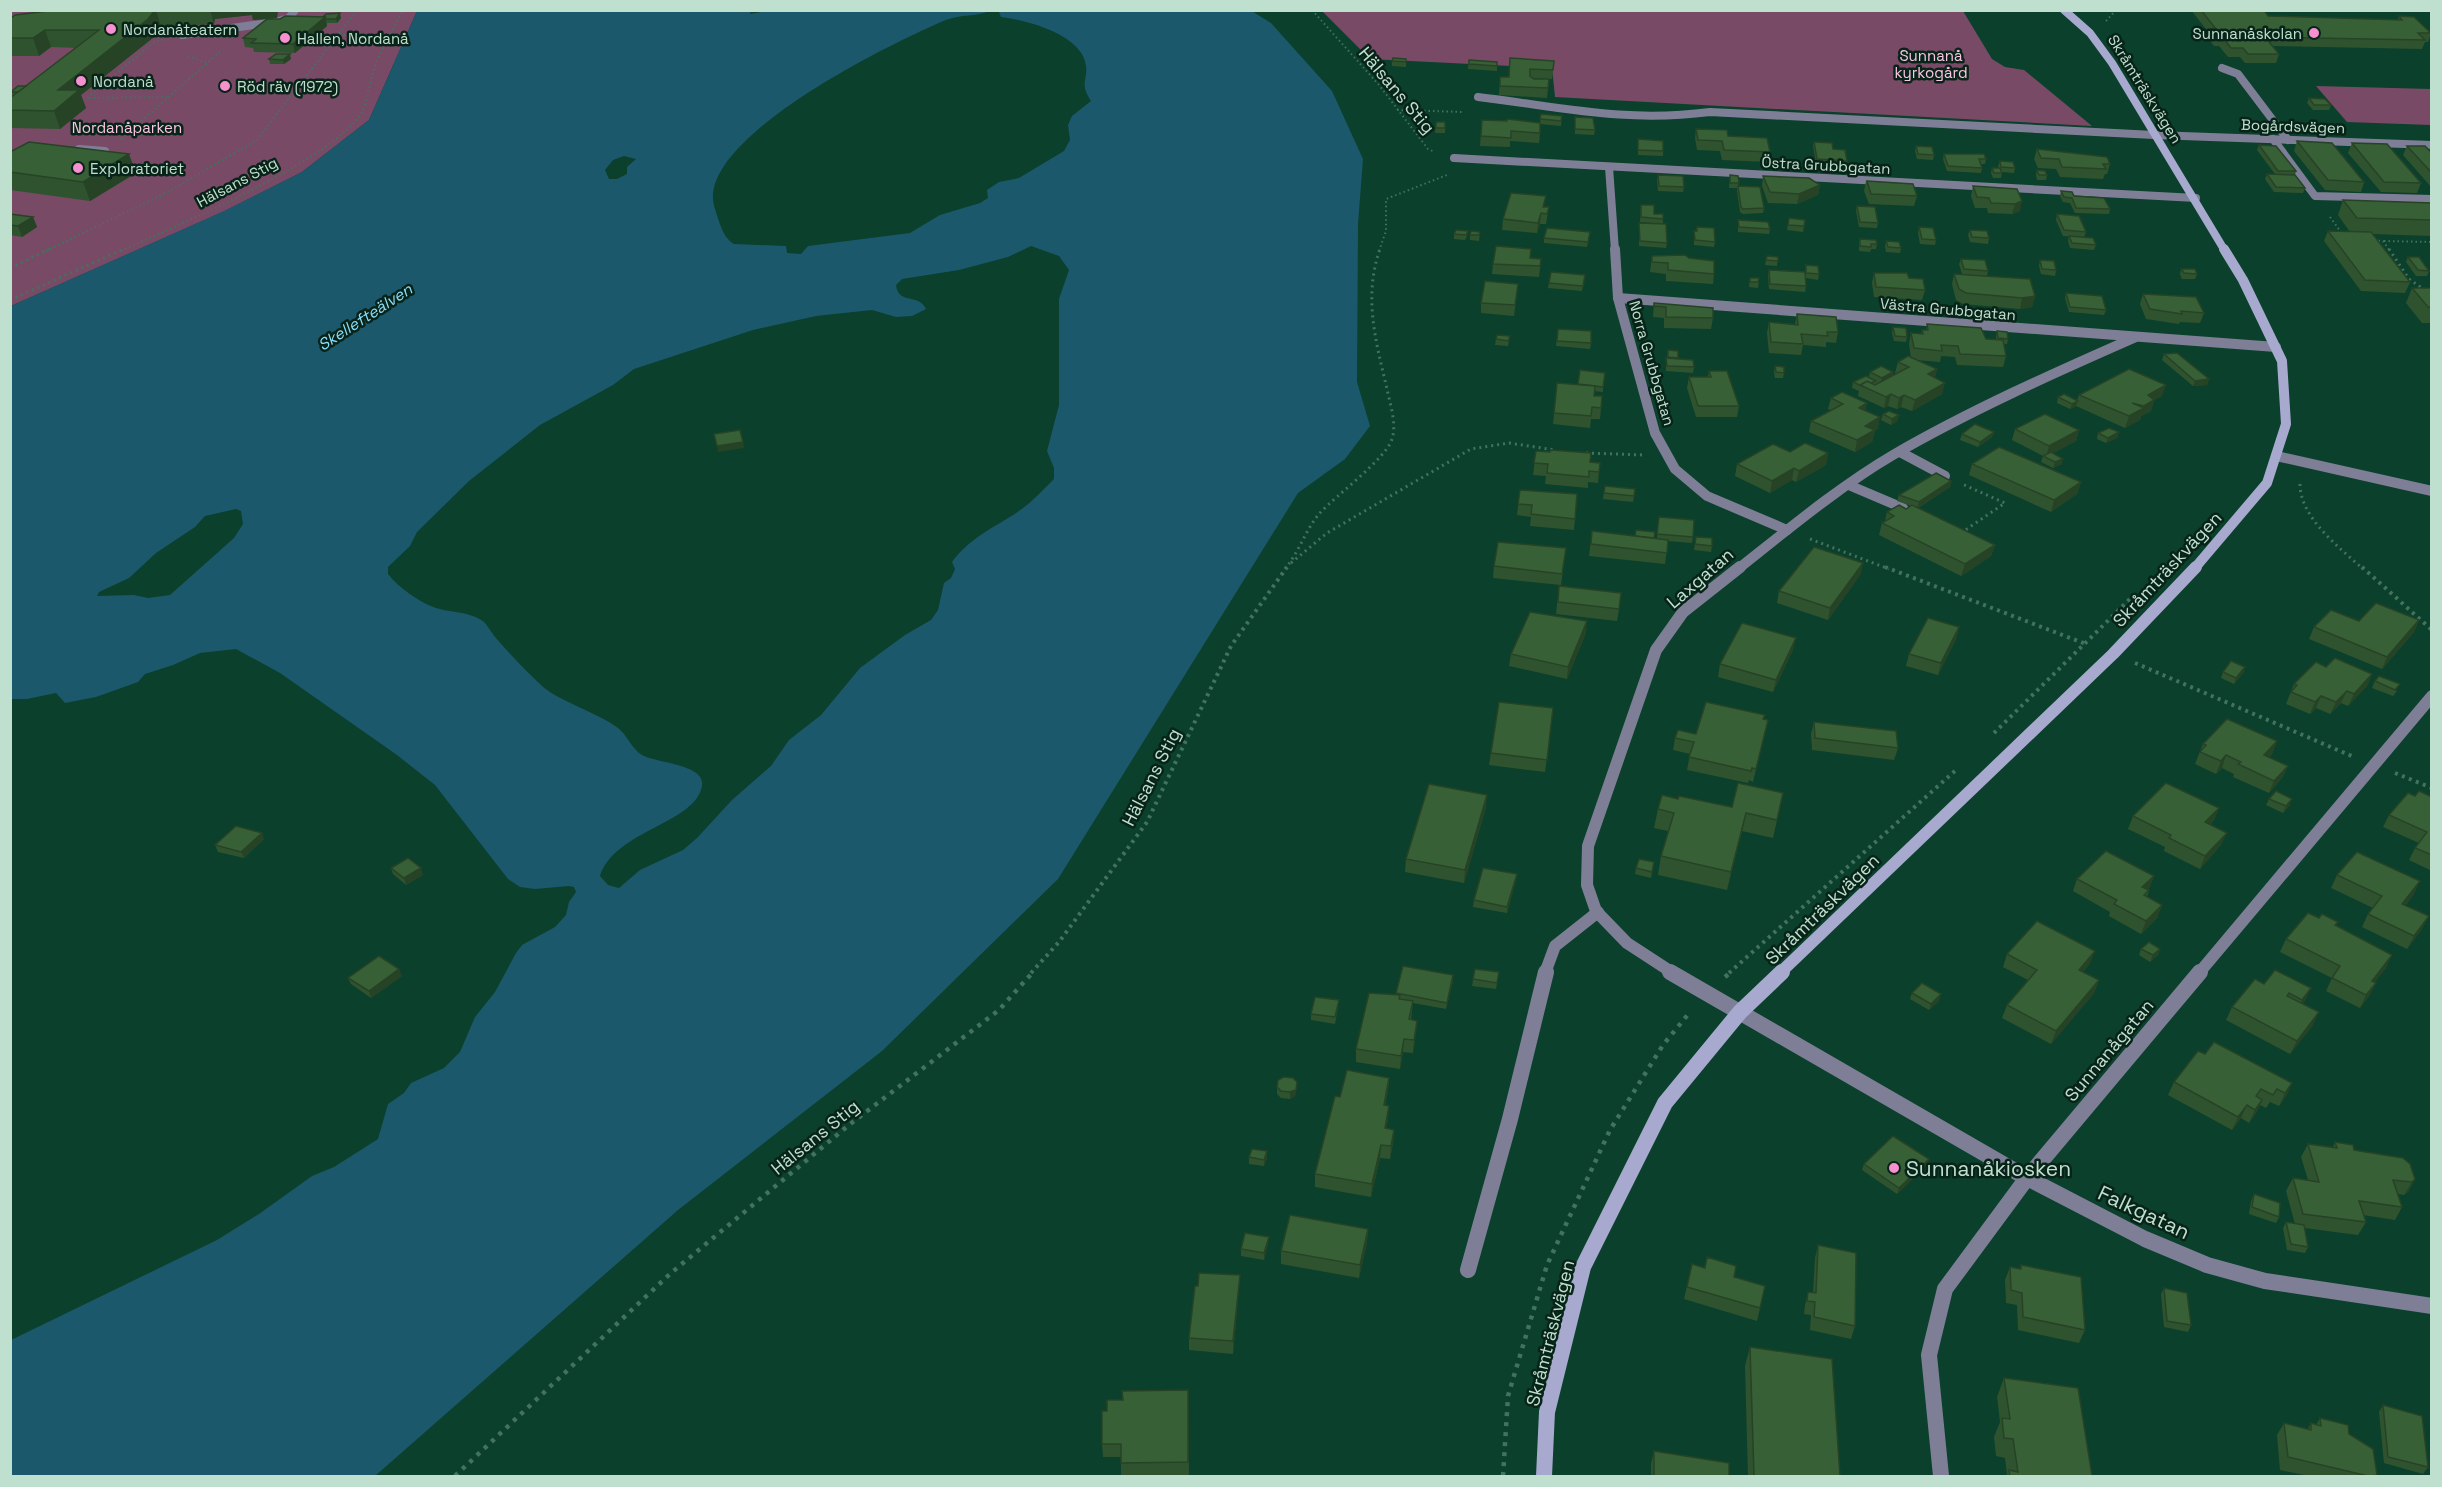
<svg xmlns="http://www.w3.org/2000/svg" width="2442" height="1487" font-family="'Space Grotesk',sans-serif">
<rect width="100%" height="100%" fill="#0b402c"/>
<!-- green -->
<g fill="#794a66">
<polygon points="11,11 417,11 369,120 302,172 225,211 11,306"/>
<polygon points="1322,11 1963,11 1992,59 2005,67 2024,70 2092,126 1555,97 1552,68 1370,59"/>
<polygon points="2316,86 2431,89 2431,125 2347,122"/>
</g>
<!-- water -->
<path fill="#1b586b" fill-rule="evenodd" d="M696,10L695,12L751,11L750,14L772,10H1250L1271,23L1332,91L1363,159L1358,224L1357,382L1370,426L1345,459L1298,493L1058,879L882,1051L678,1210L375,1476H11V1340L217,1240L259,1214L312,1176L334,1167L378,1139L388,1104L404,1093L411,1083L444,1068L460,1052L475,1017L495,992L516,953L522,945L555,927L566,915L569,902L576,892L574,887L569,886L535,889L520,887L508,879L435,785L397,755L280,673L236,649L200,653L173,665L145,674L138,682L96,697L65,703L56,693L27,699H11V306L224,211L302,172L369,120L417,11ZM990,11L999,12L1001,17C1027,20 1083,35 1086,66C1088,80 1079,83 1091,101L1072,116L1068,125L1070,140L1064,151L1019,178L999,182L987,190L988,198L980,203L940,215L910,233L808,246L801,254L787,253L786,246L734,244C723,238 719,221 715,209C690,141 895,41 946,20C961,14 976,17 990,11ZM624,156L636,159L627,167V174L617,179H609L605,170L613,160ZM1031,246L1059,256L1069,270L1059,299V405L1047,451L1054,468V479C1043,490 1032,502 1019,511C995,527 969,538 952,562L955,569L951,578L944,583L938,610L931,620L905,635L860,668L821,715L789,740L771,766L732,800L697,838L683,850L640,870L619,888L608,885L600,876C615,830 695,824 702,786C706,764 655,763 642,755C632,749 627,735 618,728C597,712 560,702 542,686C526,671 509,653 495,637C491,632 488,626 484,622C470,611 451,613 436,608C419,602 399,588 388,574V567L410,546L417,532L469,481L540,425L613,385L634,369L753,330L816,316L872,310L896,317L912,316L926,309C919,293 898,305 896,285L902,279L959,270L1008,257ZM236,509L241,511L243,524L234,538L170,595L148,598L134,595L97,596L99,592L129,578L156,553L195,527L205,516Z"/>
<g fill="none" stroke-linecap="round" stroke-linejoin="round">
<!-- path-far3 -->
<g stroke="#43725f" stroke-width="2" stroke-dasharray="1.5 3" stroke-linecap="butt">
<polyline points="1312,10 1379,85 1428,149 1435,152"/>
<polyline points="2106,21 2116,10"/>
<polyline points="339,35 391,35"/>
<polyline points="163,40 154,42 87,98 170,97"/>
<polyline points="188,56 207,63"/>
<polyline points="1397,110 1464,112"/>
<polyline points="121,139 221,51"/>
<polyline points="2330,217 2343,235"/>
<polyline points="2374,240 2383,241 2390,251"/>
<polyline points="2384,241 2432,242"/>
<polyline points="46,251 166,193 257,140 357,10"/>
<path d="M121,251C173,227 336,159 362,112C368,101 369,85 373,72C380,51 393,30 403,10"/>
<polyline points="1379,251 1386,231 1386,199 1447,175"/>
</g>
<!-- path-far2 -->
<g stroke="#43725f" stroke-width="3" stroke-dasharray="2 4" stroke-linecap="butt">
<polyline points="2389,249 2409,279 2432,295"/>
<polyline points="10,268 49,249"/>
<polyline points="10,300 124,249"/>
<polyline points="1586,453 1645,455"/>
<path d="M2300,484C2300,518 2340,548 2363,569"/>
<polyline points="1961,533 2005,503 1962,484"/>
<polyline points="1810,539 1889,569"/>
<polyline points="1291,563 1327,533 1471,449 1509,443 1555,450"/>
<path d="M1285,569C1299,552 1305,531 1319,514C1336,495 1386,459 1392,439C1397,424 1390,404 1387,389C1376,342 1363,297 1380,249"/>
</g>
<!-- path-far1 -->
<g stroke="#43725f" stroke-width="4" stroke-dasharray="3 4.5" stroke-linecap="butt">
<polyline points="1885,567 2086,644"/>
<polyline points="2362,567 2432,630"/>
<polyline points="2135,663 2354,757"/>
<polyline points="1994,733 2136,593"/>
<polyline points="2395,773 2432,788"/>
<polyline points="1031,973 1059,942 1147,822 1231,646 1287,567"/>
<polyline points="1729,973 1956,770"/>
</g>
<!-- path -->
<g stroke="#43725f" stroke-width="4.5" stroke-dasharray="4 6" stroke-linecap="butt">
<polyline points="1725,977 1731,972"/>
<polyline points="455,1476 671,1273 849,1125 999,1010 1033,972"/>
<polyline points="1503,1476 1508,1396 1547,1265 1610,1130 1663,1045 1690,1012"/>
</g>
<!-- service-far3 -->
<g stroke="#7e7f97" stroke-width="8">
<polyline points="182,35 275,22 289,18 295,10"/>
<polyline points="2222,68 2238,74 2288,140"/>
<path d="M1478,97C1562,107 1624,123 1710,112L2154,135"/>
<polyline points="2273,139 2315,196 2432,199"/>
<polyline points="79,149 105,151"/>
</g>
<!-- service-far2 -->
<g stroke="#7e7f97" stroke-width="10">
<polyline points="1900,452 1945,476"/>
<polyline points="1851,486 1903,508"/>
</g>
<!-- service-far1 -->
<polyline stroke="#7e7f97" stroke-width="12" points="1545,973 1555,946 1598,912"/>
<!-- service -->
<polyline stroke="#7e7f97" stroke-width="16" points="1468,1270 1510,1119 1546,972"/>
<!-- minor-far3 -->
<g stroke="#7e7f97" stroke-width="8">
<polyline points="2154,135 2432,145"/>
<polyline points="1454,158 2196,198"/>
<polyline points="1609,167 1615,251"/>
</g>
<!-- minor-far2 -->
<g stroke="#7e7f97" stroke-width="10">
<polyline points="1615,249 1618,298 1655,433 1675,469 1707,496 1787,530"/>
<polyline points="1618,298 2276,347"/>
<polyline points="2276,456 2432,491"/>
<path d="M1738,569C1786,531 1840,486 1893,455C1971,410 2054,373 2136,337"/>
</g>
<!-- minor-far1 -->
<g stroke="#7e7f97" stroke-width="12">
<polyline points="1673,973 1627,943 1596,911 1587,885 1588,846 1656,650 1683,612 1740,567"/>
<polyline points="2199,973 2432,696"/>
</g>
<!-- minor -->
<g stroke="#7e7f97" stroke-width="16">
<polyline points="1670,972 2027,1178 2145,1239 2207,1265 2265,1281 2432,1306"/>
<polyline points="1941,1476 1929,1355 1945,1289 2027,1178 2200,972"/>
</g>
<!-- secondary-far3 -->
<polyline stroke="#a7a9cf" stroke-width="8" points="2064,10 2090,33 2112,63 2225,251"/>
<!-- secondary-far2 -->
<polyline stroke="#a7a9cf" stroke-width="10" points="2194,569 2267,483 2286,424 2282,361 2243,280 2224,249"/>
<!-- secondary-far1 -->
<polyline stroke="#a7a9cf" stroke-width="12" points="1780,973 2113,654 2196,567"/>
<!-- secondary -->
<polyline stroke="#a7a9cf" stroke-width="16" points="1544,1476 1547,1412 1583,1267 1665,1103 1740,1012 1782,972"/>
</g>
<!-- wall -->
<g fill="#30532f">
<polygon points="56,10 278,10 277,18 253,20 252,15 215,19 214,24 161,27 154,37 81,95 86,108 60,129 10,128 10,98 13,96 11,92 26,86 77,48 51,47 39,56 10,56 10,19"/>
<polygon points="2191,10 2264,10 2268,16 2398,20 2399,16 2431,33 2428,42 2425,42 2422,49 2273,46 2279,54 2276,63 2245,63 2240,57 2228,57 2219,46 2214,46 2208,38 2209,33"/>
<polygon points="341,18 337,23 327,23 327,26 295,53 254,52 253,48 245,47 243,38 280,19"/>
<polygon points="1510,58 1553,70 1552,79 1533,78 1548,88 1547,98 1499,95 1500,77 1509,77"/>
<polygon points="269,59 291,59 284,64 270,64"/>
<polygon points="1406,59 1406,67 1392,66 1392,61"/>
<polygon points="1469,60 1497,62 1497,71 1468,69"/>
<polygon points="2309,98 2331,105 2329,110 2313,110 2307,103"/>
<polygon points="1541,114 1562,116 1561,126 1540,124"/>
<polygon points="1575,117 1595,130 1594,135 1575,134"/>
<polygon points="1482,120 1540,133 1539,143 1510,141 1510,147 1480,146"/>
<polygon points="1436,122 1445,122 1445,133 1435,133"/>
<polygon points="1696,129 1728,136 1770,152 1769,162 1722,160 1720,151 1697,150 1695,138"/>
<polygon points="1638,139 1663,151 1663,156 1638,155"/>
<polygon points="2297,141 2364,182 2361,192 2325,190 2294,151"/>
<polygon points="1814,142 1833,149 1847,161 1846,166 1816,164 1813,146"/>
<polygon points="2352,143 2421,183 2417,193 2381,192 2348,153"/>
<polygon points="2259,145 2296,171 2295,175 2305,188 2303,193 2274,192 2265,179 2267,174 2275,174 2257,150"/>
<polygon points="1916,146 1934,155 1933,160 1917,159 1915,151"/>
<polygon points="2407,146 2432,153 2432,188 2403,155"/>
<polygon points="2037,149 2110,164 2107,174 2105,174 2103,179 2060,177 2056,169 2038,168 2034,159"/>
<polygon points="10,152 136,173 90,201 10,190"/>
<polygon points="1944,154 1986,159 1985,164 1981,164 1982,168 1981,173 1947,171 1943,159"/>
<polygon points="2000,161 2015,168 2014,173 2002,172 2001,178 1993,178 1991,173 1992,168 1999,168 1998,166"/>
<polygon points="2037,170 2047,175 2046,180 2037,180 2036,175"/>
<polygon points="1658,175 1684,187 1683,192 1658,191 1657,180"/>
<polygon points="1730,175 1739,183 1738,186 1764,208 1763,213 1743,214 1740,212 1737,191 1737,188 1729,188"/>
<polygon points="1763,176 1820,185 1818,195 1797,204 1768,203 1762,186"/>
<polygon points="1866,181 1917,196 1914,206 1869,204 1864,191"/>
<polygon points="1973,186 2006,188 2020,211 2012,214 1988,213 1987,208 1975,208 1971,196"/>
<polygon points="2061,191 2110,209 2109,214 2075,213 2070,203 2063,202 2060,196"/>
<polygon points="2343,200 2432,203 2432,236 2371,234 2410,282 2405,293 2361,291 2324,241 2328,231 2350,232 2338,215"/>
<polygon points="1641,205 1663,219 1663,224 1640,222"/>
<polygon points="1857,206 1878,223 1877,228 1859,227 1856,211"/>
<polygon points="1545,207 1549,207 1546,224 1540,224 1537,233 1502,230 1503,219"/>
<polygon points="10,214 33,217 37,227 22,237 10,235"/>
<polygon points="2057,214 2086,232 2084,237 2063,236 2056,220"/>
<polygon points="1789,218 1805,220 1803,232 1787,230"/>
<polygon points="1738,220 1770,229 1769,234 1738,232"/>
<polygon points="1639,223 1667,243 1666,248 1639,246"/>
<polygon points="1697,227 1715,242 1714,247 1694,245 1694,231 1696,231"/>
<polygon points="1919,227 1936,240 1935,245 1920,244 1918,233"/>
<polygon points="1970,230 1989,238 1988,244 1970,242 1968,235"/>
<polygon points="1468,231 1467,236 1465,240 1454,239 1454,234"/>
<polygon points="1480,232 1479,241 1470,240 1470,235"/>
<polygon points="1590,232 1587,247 1544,243 1544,238"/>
<polygon points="2069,236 2096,245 2094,250 2070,248 2068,241"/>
<polygon points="1860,239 1877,244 1876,249 1871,249 1870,252 1859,251 1859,244"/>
<polygon points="1886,241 1901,248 1900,253 1886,252 1885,246"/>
<polygon points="1652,256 1689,258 1714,274 1713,284 1666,281 1666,274 1650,272"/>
<polygon points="1767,256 1778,257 1777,266 1765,265"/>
<polygon points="2408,257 2429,271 2427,276 2416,276 2406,262"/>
<polygon points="1530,258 1541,259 1539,277 1492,274 1493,264"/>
<polygon points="1961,259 1988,271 1987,276 2035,296 2032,307 2020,309 1963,304 1956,300 1952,284 1954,274 1962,274 1959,264"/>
<polygon points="2040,260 2056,270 2055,276 2041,274 2039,266"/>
<polygon points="1806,265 1819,274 1818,280 1806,278 1806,286 1805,292 1769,289 1768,275 1769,270 1805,274"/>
<polygon points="2181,269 2197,274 2195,279 2182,279 2180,274"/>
<polygon points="1551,272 1585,275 1582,291 1548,288"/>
<polygon points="1874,273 1909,278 1925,290 1922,300 1874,297 1872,283"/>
<polygon points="1750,278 1759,278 1758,288 1749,287"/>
<polygon points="1518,284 1514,316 1481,313 1481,303"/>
<polygon points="2412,288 2432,288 2432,323 2422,323 2406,303"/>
<polygon points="2066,293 2106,310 2104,315 2069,312 2065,298"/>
<polygon points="2143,294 2204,313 2200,323 2180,322 2179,324 2146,319 2140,304"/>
<polygon points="1654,303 1713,318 1711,329 1664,328 1664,318 1653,317"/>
<polygon points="1797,314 1838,332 1836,343 1826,342 1826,347 1803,345 1801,355 1769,353 1767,333 1769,322 1795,324"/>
<polygon points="1927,324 1986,339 1996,340 1996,337 1997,331 2008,339 2007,344 2004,344 2006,356 2003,367 1957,365 1955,357 1941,356 1940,362 1916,360 1937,369 1935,377 1942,394 1912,411 1901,407 1897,409 1888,406 1884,408 1858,396 1859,391 1852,388 1853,382 1869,377 1870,372 1893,372 1893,376 1896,374 1895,373 1898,362 1911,358 1909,344 1911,333 1921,334 1922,330 1926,330"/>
<polygon points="1893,327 1907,337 1906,342 1894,341 1892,333"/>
<polygon points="1558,329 1591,343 1590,349 1556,346"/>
<polygon points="1510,336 1508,346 1495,345 1496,339"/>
<polygon points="1668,350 1678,351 1678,359 1694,367 1693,373 1666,371 1666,364"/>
<polygon points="2164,354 2209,379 2207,385 2193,386 2162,360"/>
<polygon points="1775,366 1784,373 1783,378 1775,378 1774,372"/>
<polygon points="1709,371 1739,406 1737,417 1696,417 1687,388 1689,377 1708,377"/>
<polygon points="1557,383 1603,387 1603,392 1594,391 1594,396 1601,408 1600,419 1591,419 1590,428 1553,424"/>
<polygon points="2079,395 2162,396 2154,400 2151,411 2141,416 2140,420 2125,428 2076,406 2070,409 2057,403 2058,397 2077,401"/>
<polygon points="1831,398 1866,411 1878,429 1875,430 1872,442 1855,452 1809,432 1811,421 1831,410 1828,409"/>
<polygon points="1883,414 1899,415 1897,421 1891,425 1881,420"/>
<polygon points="2015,429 2079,430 2076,441 2053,453 2062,464 2053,468 2041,462 2043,456 2012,440"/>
<polygon points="1994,432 1992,437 1978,447 1960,440 1962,434"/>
<polygon points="2119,432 2117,438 2106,443 2097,439 2098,433"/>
<polygon points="1536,451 1590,462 1599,472 1598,483 1588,482 1588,488 1545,484 1546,476 1533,475"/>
<polygon points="1790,452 1828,453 1826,465 1796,482 1792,480 1770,493 1735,476 1737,464"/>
<polygon points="1972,464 2081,482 2077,494 2051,512 1969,475"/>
<polygon points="1951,481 1950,487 1918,508 1995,545 1991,556 1961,576 1879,535 1882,523 1885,521 1887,512 1906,509 1911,506 1897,501 1899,495"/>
<polygon points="1605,486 1635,489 1633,502 1603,499"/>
<polygon points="1520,490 1577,494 1574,530 1530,526 1531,517 1517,515"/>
<polygon points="1659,517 1693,537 1692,543 1668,541 1665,564 1589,556 1592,531 1657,538"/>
<polygon points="1696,537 1712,546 1711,552 1694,550"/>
<polygon points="1566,548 1561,585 1493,578 1494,566"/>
<polygon points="1863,563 1860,575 1828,620 1777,603 1779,591"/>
<polygon points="1559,586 1619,609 1617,621 1556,614"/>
<polygon points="2419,620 2414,632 2382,669 2309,639 2314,627"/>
<polygon points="1959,627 1956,639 1938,675 1906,666 1909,654"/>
<polygon points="1586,633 1567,679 1509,666 1511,654"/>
<polygon points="1793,650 1773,692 1718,677 1720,664"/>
<polygon points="2245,667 2243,673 2234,684 2221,678 2223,672"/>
<polygon points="2326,667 2372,674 2367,686 2348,706 2341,703 2330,714 2316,708 2310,714 2286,704 2294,684"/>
<polygon points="2375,681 2397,691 2393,696 2372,688"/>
<polygon points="1553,708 1545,772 1489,765 1491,753"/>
<polygon points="1764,719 1768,720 1753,782 1749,780 1748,783 1687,770 1690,754 1673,750 1675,738 1696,734"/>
<polygon points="1814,722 1898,748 1894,760 1812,750 1811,734"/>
<polygon points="2277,741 2272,754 2269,757 2288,766 2282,778 2269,793 2233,777 2234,774 2222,768 2216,774 2195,764 2203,744"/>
<polygon points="1783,793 1773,838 1742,831 1727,890 1658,875 1661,856 1668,831 1654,828 1658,809 1678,799 1732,807"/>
<polygon points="2415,796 2432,797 2432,871 2409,860 2415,848 2419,843 2383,827 2389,815"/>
<polygon points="2269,799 2290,805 2283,813 2266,805"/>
<polygon points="1486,807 1464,883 1405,872 1406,859"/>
<polygon points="2219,808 2214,820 2210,825 2221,845 2200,869 2164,851 2165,847 2128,829 2133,816"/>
<polygon points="264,839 244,858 218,852 215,845"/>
<polygon points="1654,862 1651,878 1635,874 1636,868"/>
<polygon points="391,868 423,875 406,885 393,874"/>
<polygon points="2337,875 2414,894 2405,906 2422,929 2407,949 2362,927 2368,914 2373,908 2331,888"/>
<polygon points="2154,876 2148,890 2149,890 2147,897 2162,905 2157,918 2141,934 2109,916 2110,912 2073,891 2077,879"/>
<polygon points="1516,880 1507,913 1473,907 1474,900"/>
<polygon points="2336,926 2386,968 2374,982 2376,983 2369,996 2360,1008 2326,991 2332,978 2280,952 2286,939"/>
<polygon points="2141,949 2160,949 2158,955 2150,962 2139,955"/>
<polygon points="2007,954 2090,963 2083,972 2099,980 2094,993 2051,1044 2002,1018 2007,1005 2028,980 2003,967"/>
<polygon points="1403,966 1453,981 1446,1009 1413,1003 1411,1020 1417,1021 1413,1053 1403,1052 1400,1069 1356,1062 1356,1049 1396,995"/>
<polygon points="1475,969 1499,972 1496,989 1472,986"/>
<polygon points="402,976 371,998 351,984 348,978"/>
<polygon points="2264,984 2311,988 2303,1003 2313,1025 2290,1054 2226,1020 2232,1007"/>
<polygon points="1912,993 1939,1001 1929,1010 1910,999"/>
<polygon points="1338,1007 1335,1024 1311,1020 1311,1014"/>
<polygon points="2205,1054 2292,1083 2286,1096 2279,1106 2270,1102 2266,1108 2260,1105 2256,1113 2249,1123 2241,1118 2232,1130 2168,1095 2174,1082"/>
<polygon points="1389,1078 1388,1091 1385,1106 1388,1119 1386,1128 1394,1130 1393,1143 1390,1159 1380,1158 1371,1197 1315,1187 1315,1174 1340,1097"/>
<polygon points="1297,1082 1295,1096 1290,1099 1281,1098 1277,1094 1277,1087"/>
<polygon points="2335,1142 2354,1150 2415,1179 2408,1192 2404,1195 2398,1194 2402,1207 2395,1220 2363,1215 2366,1222 2358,1235 2304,1228 2308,1247 2305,1253 2287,1250 2283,1228 2286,1222 2295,1224 2286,1191 2293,1178 2308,1180 2301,1157 2308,1144 2333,1147"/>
<polygon points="1267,1151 1267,1158 1264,1166 1249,1164 1249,1157"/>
<polygon points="1929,1159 1926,1166 1897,1194 1862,1170 1864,1164"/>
<polygon points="2254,1194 2279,1217 2276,1223 2249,1214 2251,1201"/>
<polygon points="1368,1229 1367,1242 1359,1278 1281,1264 1281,1251"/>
<polygon points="1268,1244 1264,1260 1241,1256 1241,1249"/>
<polygon points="1818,1245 1855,1326 1851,1339 1810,1330 1811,1315 1804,1314 1805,1305 1808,1292 1813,1293 1815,1258"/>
<polygon points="1707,1257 1734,1277 1760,1308 1757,1321 1684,1299 1692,1264 1704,1268"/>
<polygon points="2021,1265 2085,1330 2079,1343 2018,1330 2017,1305 2006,1303 2005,1280 2010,1267 2020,1269"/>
<polygon points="1240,1275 1239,1288 1233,1354 1189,1350 1189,1338 1198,1286"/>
<polygon points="2164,1288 2191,1325 2188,1332 2164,1327 2161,1294"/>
<polygon points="1750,1347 1840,1476 1748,1476 1745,1366"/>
<polygon points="2004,1378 2092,1476 2006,1476 2007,1474 2005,1458 1996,1456 1994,1437 2000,1422 1997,1397"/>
<polygon points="1188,1390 1189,1475 1121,1476 1121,1457 1103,1457 1102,1444 1107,1411 1123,1400"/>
<polygon points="2383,1405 2428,1467 2423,1474 2384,1463 2379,1412"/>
<polygon points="2320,1418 2349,1434 2375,1476 2309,1476 2280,1470 2277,1435 2284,1423 2308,1429 2311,1423 2316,1425"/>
<polygon points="1654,1451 1729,1476 1651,1476 1651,1464"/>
</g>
<!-- shaded-wall -->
<g fill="#274326">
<polygon points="156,10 161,27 154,37 81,95 86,108 60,129 54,111 58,90"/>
<polygon points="210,10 278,10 277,18 253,20 252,15 215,19 214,24"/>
<polygon points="340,13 341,18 337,23 336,19"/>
<polygon points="325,17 327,26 295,53 293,44"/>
<polygon points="45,30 51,47 39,56 33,38"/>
<polygon points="290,54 291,59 284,64 283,60"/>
<polygon points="129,154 136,173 90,201 83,182"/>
<polygon points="1820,185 1818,195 1797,204 1799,194"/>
<polygon points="2022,201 2020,211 2012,214 2015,204"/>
<polygon points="1541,213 1540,224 1537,233 1538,223"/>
<polygon points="33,217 37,227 22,237 18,226"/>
<polygon points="2035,296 2032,307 2020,309 2022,298"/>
<polygon points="1937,369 1934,380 1928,374"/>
<polygon points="1893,372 1892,377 1880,383 1882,378"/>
<polygon points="2209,379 2207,385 2193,386 2195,381"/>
<polygon points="1945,383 1942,394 1912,411 1915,400"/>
<polygon points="2166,385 2162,396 2154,400 2151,411 2141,416 2140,420 2125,428 2129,416 2143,409 2148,395"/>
<polygon points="1891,394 1888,406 1884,408 1886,397"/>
<polygon points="1904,395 1901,407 1897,409 1899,398"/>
<polygon points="2078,401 2076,406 2070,409 2072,404"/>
<polygon points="1867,403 1865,414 1859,408"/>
<polygon points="1899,415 1897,421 1891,425 1892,419"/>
<polygon points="1880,417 1878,429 1863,437 1865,426"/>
<polygon points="1875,430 1872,442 1855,452 1857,440"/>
<polygon points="2079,430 2076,441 2046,457 2049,446"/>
<polygon points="1994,432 1992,437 1978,447 1980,442"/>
<polygon points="2119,432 2117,438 2106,443 2108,438"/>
<polygon points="743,442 744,448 718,452 717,446"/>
<polygon points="1828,453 1826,465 1796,482 1799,471"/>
<polygon points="2063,459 2062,464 2053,468 2055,462"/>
<polygon points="1794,468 1792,480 1770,493 1772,481"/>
<polygon points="1951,481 1950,487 1917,508 1919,502"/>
<polygon points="2081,482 2077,494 2051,512 2054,500"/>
<polygon points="1995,545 1991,556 1961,576 1965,564"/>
<polygon points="1863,563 1860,575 1828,620 1830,608"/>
<polygon points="2419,620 2414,632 2382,669 2387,657"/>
<polygon points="1587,621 1586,633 1567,679 1568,667"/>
<polygon points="1959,627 1956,639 1938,675 1941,663"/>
<polygon points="1796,638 1793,650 1773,692 1776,680"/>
<polygon points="2245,667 2243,673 2234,684 2236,678"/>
<polygon points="2372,674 2367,686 2348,706 2354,694"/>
<polygon points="2347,691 2341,703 2330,714 2336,702"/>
<polygon points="2321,696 2316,708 2310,714 2315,702"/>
<polygon points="2277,741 2272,754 2259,768 2264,755"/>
<polygon points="2226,755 2222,768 2216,774 2221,761"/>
<polygon points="2288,766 2282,778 2269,793 2274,781"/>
<polygon points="1487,795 1486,807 1464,883 1465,870"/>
<polygon points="2292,799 2290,805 2283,813 2286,806"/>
<polygon points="2219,808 2214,820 2200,835 2205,822"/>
<polygon points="1746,813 1742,831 1727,890 1731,872"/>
<polygon points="262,833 264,839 244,858 241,852"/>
<polygon points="2227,833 2221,845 2200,869 2205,856"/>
<polygon points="421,868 423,875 406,885 404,878"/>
<polygon points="1517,874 1516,880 1507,913 1507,907"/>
<polygon points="2154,876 2149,889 2138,900 2142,887"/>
<polygon points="2420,881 2414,894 2396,917 2402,904"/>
<polygon points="2162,905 2157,918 2141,934 2146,921"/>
<polygon points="2429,916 2422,929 2407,949 2414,936"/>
<polygon points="2160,949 2158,955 2150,962 2153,955"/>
<polygon points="2095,951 2090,963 2074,982 2079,970"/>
<polygon points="2392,955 2386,968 2366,994 2372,981"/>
<polygon points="399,969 402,976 371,998 369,991"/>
<polygon points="1453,975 1453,981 1446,1009 1447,1003"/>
<polygon points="2099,980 2094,993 2051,1044 2056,1031"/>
<polygon points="2376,983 2369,996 2360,1008 2366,995"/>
<polygon points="2311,988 2305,1001 2296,1013 2302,1000"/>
<polygon points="1941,994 1939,1001 1929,1010 1931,1004"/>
<polygon points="2319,1012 2313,1025 2290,1054 2297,1041"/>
<polygon points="1417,1021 1416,1034 1413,1053 1414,1040"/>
<polygon points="1404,1039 1403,1052 1400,1069 1401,1056"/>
<polygon points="1389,1078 1388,1091 1383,1118 1384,1105"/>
<polygon points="1297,1082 1295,1096 1290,1099 1290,1092"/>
<polygon points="2292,1083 2286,1096 2279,1106 2285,1093"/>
<polygon points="2262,1100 2256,1113 2249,1123 2255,1110"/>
<polygon points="2247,1105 2241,1118 2232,1130 2238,1117"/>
<polygon points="1389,1106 1388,1119 1384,1141 1385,1128"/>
<polygon points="1394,1130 1393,1143 1390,1159 1391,1146"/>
<polygon points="1381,1145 1380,1158 1371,1197 1372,1184"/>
<polygon points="1267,1151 1267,1158 1264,1166 1264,1160"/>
<polygon points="1929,1159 1926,1166 1897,1194 1899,1188"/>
<polygon points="2415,1179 2408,1192 2404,1195 2412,1182"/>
<polygon points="1368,1229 1367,1242 1359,1278 1360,1265"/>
<polygon points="1269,1237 1268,1244 1264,1260 1264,1253"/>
<polygon points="1240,1275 1239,1288 1233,1354 1233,1341"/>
</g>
<!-- building -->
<g fill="#386037" stroke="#274326" stroke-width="1.5">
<polygon points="56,10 155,10 148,19 58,90 79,90 54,111 10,110 10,98 99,30 45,30 33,38 10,38 10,30 12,29 10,29 10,19 15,15"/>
<polygon points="2201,10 2264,10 2268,16 2402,20 2399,16 2414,17 2431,33 2418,33 2425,40 2265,37 2279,54 2248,54 2243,48 2231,48 2222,37 2217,36 2211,29 2216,29"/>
<polygon points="340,13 336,19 326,19 325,17 323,17 326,14"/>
<polygon points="285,16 325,17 293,44 251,43 256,39 243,38 267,19 280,19"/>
<polygon points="276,54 290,54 283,60 269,59"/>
<polygon points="1393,58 1406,59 1406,62 1392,61"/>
<polygon points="1510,58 1554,61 1553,70 1530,69 1530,76 1534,79 1549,79 1548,88 1500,86 1500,77 1509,77"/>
<polygon points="1469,60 1497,62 1497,66 1469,64"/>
<polygon points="18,86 26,86 18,92 11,92"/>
<polygon points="2309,98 2325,99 2331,105 2314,105"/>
<polygon points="1541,114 1562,116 1561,121 1540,119"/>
<polygon points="1575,117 1593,118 1595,130 1575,129"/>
<polygon points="1507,119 1540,123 1540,133 1511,131 1511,138 1481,136 1482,120 1507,121"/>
<rect x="1436" y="122" width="9" height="6"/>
<polygon points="1696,129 1727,130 1728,136 1767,138 1770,152 1724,150 1722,141 1698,140"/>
<polygon points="1638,139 1663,141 1663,151 1638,150"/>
<polygon points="2297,141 2332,143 2364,182 2328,180"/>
<polygon points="29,142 129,154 83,182 10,172 10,152"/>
<polygon points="1814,142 1832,143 1833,149 1845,150 1847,161 1817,159"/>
<polygon points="2352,143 2387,144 2421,183 2384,182"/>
<polygon points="2259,145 2276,146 2296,171 2278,171"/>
<polygon points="1916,146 1932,147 1934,155 1918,154"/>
<polygon points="2407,146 2425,146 2432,153 2432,173"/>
<polygon points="2037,149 2107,157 2110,164 2103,164 2106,169 2062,167 2059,159 2041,158"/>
<polygon points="1944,154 1984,154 1986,159 1979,159 1982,168 1948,166"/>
<polygon points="2000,161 2013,162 2015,168 2001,167"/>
<polygon points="1992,168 2000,168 2002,173 1994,173"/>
<polygon points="2037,170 2045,171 2047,175 2039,175"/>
<polygon points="2267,174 2295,175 2305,188 2276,187"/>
<polygon points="1658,175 1683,176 1684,187 1659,186"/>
<polygon points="1730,175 1738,176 1739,183 1730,183"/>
<polygon points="1763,176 1809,178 1820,185 1799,194 1770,192"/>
<polygon points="1867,181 1913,184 1917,196 1871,194"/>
<polygon points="1738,186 1760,187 1764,208 1743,209 1741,207"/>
<polygon points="1973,186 2017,189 2022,201 2015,204 1991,203 1989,198 1977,197"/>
<polygon points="2061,191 2072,192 2074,196 2104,198 2110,209 2076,208 2072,198 2064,197"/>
<polygon points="1511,193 1546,196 1543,207 1549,207 1547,214 1541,213 1538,223 1503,219"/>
<polygon points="2343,200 2432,203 2432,220 2357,218"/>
<polygon points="1641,205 1654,205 1654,214 1663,214 1663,219 1641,217"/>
<polygon points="1857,206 1875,207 1878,223 1860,222"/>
<polygon points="10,214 33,217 18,226 10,225"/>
<polygon points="2057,214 2079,216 2086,232 2064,230"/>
<polygon points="1789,218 1805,220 1804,226 1788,225"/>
<polygon points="1738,220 1768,222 1770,229 1739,227"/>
<polygon points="1639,223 1666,224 1667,243 1640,241"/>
<polygon points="1697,227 1714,228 1715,242 1695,240 1694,231 1697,231"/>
<polygon points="1919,227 1933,228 1936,240 1922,239"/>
<polygon points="1547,228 1590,232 1588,242 1544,238"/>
<polygon points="1456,230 1468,231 1466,235 1454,234"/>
<polygon points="1970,230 1987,231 1989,238 1972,237"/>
<polygon points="1471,231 1480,232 1479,235 1470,235"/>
<polygon points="2328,231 2371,232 2410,282 2365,280"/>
<polygon points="2069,236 2093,238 2096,245 2072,243"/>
<polygon points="1860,239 1876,240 1877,244 1871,244 1871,247 1860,246"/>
<polygon points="1886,241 1899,242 1901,248 1888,247"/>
<polygon points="1496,246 1531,249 1530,258 1541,259 1540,266 1493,264"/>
<polygon points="1685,255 1689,258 1714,261 1714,274 1668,270 1668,263 1652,262 1652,256"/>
<polygon points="1767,256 1778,257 1778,261 1766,260"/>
<polygon points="2408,257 2419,257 2429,271 2418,270"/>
<polygon points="1961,259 1985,260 1988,271 1964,269"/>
<polygon points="2040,260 2054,261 2056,270 2042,269"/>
<polygon points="1806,265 1818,266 1819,274 1806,273"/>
<polygon points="2181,269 2195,269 2197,274 2184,273"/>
<polygon points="1769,270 1805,272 1806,286 1770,284"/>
<polygon points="1551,272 1585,275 1583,286 1549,283"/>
<polygon points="1874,273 1907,273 1909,278 1923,279 1925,290 1876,287"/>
<polygon points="1954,274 2030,279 2035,296 2022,298 1966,293 1959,289"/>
<polygon points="1750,278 1759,278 1758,282 1750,282"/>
<polygon points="1485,281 1518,284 1515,305 1481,303"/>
<polygon points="2412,288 2432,288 2432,307 2428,307"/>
<polygon points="2066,293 2102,296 2106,310 2070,307"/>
<polygon points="2143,294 2196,297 2204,313 2181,311 2182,314 2150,309"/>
<polygon points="1654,303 1713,308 1713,318 1666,317 1666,307 1654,306"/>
<polygon points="1797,314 1836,317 1838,332 1827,332 1828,336 1801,334 1803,344 1771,342 1769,322 1798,325"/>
<polygon points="1927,324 1981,328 1986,339 2003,340 2006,356 1960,354 1958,346 1941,345 1942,351 1914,348 1911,333 1923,334 1922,330 1928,330"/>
<polygon points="1893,327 1906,328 1907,337 1895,336"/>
<polygon points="1558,329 1591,331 1591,343 1557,341"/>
<polygon points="1997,331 2007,332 2008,339 1998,338"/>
<polygon points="1497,335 1510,336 1508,341 1496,339"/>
<polygon points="1668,350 1678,351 1678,358 1668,357"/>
<polygon points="2177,353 2209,379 2195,381 2164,354"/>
<polygon points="1908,356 1937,369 1928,374 1945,383 1915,400 1904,395 1899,398 1891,394 1886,397 1860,385 1867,381 1875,385 1909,367 1898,362"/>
<polygon points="1666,358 1693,360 1694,367 1667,366"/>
<polygon points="1775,366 1784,367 1784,373 1776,372"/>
<polygon points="1881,366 1893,372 1882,378 1870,372"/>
<polygon points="2129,369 2166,385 2148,395 2154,400 2144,406 2132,403 2144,408 2129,416 2079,395"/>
<polygon points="1580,370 1605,373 1603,387 1578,384"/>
<polygon points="1709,371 1727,371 1739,406 1698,406 1689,377 1711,377"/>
<polygon points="1866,376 1876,381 1871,383 1867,381 1860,385 1864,387 1853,382"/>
<polygon points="1557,383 1595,386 1594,396 1602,396 1601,408 1592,407 1591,416 1554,413"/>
<polygon points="1842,392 1867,403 1859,408 1880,417 1865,426 1875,430 1857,440 1811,421 1843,404 1831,398"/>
<polygon points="2064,394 2078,401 2072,404 2058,397"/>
<polygon points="1889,411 1899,415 1892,419 1883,414"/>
<polygon points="2045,414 2079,430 2049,446 2015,429"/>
<polygon points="1975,424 1994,432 1980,442 1962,434"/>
<polygon points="2109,428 2119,432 2108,438 2098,433"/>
<polygon points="740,430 743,442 717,446 714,434"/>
<polygon points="1805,443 1828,453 1799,471 1794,468 1772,481 1737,464 1773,444 1790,452"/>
<polygon points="1999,447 2081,482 2054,500 1972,464"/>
<polygon points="1551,450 1591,453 1590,462 1600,463 1599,472 1589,471 1589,477 1547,473 1548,464 1534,463 1536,451 1550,452"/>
<polygon points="2051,452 2063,459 2055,462 2043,456"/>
<polygon points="1936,473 1951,481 1919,502 1899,495"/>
<polygon points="1605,486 1635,489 1634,496 1604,493"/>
<polygon points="1520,490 1577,494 1575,519 1531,514 1532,505 1518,504"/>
<polygon points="1899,505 1906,509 1912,505 1995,545 1965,564 1882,523 1894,516 1887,512"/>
<polygon points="1659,517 1694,520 1693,537 1657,534"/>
<polygon points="1636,530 1655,532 1654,538 1635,536"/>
<polygon points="1592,531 1668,540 1667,553 1591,544"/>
<polygon points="1696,537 1712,538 1712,546 1695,544"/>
<polygon points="1498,542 1566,548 1562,574 1494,566"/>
<polygon points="1814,547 1863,563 1830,608 1779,591"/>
<polygon points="1559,586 1621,593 1619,609 1558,602"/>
<polygon points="2376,603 2419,620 2387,657 2314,627 2331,610 2359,621"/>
<polygon points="1530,612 1587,621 1568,667 1511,654"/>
<polygon points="1928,618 1959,627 1941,663 1909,654"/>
<polygon points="1742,623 1796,638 1776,680 1720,664"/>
<polygon points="2335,658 2372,674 2354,694 2347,691 2336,702 2321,696 2315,702 2291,692 2297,685 2294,684 2316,662 2326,667"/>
<polygon points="2231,661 2245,667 2236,678 2223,672"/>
<polygon points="2379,676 2400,684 2395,690 2375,681"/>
<polygon points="1499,702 1553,708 1547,760 1491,753"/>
<polygon points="1706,702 1765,715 1763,719 1768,720 1756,769 1752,768 1751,771 1689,757 1694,742 1675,738 1678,730 1696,734"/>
<polygon points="2227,719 2277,741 2264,755 2288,766 2274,781 2238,764 2241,762 2226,755 2221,761 2200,752 2206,745 2203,744"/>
<polygon points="1814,722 1896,731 1898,748 1815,738"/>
<polygon points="1738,783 1783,793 1777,820 1746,813 1731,872 1661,856 1674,813 1658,809 1662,795 1678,799 1679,796 1732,807"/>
<polygon points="2166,783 2219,808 2205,822 2227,833 2205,856 2169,838 2171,835 2133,816"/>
<polygon points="1429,784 1487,795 1465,870 1406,859"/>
<polygon points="2276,791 2292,799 2286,806 2269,799"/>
<polygon points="2419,791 2432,797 2432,855 2415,848 2427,832 2389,815 2408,793 2415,796"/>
<polygon points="236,826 262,833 241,852 215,845"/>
<polygon points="2106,851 2154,876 2142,887 2149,890 2144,895 2162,905 2146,921 2114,904 2117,900 2077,879"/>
<polygon points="2357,852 2420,881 2402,904 2429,916 2414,936 2368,914 2382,896 2337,875"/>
<polygon points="408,858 421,868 404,878 391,868"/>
<polygon points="1639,859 1654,862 1652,872 1636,868"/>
<polygon points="1483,868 1517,874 1507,907 1474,900"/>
<polygon points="2308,913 2319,918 2322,914 2338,922 2335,925 2392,955 2372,981 2376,983 2366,995 2332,978 2340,966 2286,939"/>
<polygon points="2037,921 2095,951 2079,970 2099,980 2056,1031 2007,1005 2037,970 2007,954"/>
<polygon points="2149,942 2160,949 2153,955 2141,949"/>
<polygon points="379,956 399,969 369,991 348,978"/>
<polygon points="1403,966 1453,975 1447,1003 1396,993"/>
<polygon points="1475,969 1499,972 1497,983 1473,979"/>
<polygon points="2275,970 2311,988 2302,1000 2289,993 2287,996 2319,1012 2297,1041 2232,1007 2255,979 2264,984"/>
<polygon points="1922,983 1941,994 1931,1004 1912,993"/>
<polygon points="1369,993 1400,995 1399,999 1413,1001 1409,1019 1417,1021 1414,1040 1404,1039 1401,1056 1356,1049"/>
<polygon points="1315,997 1339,1000 1335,1017 1311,1014"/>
<polygon points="2214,1042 2292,1083 2285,1093 2277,1089 2273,1095 2261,1089 2256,1096 2262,1100 2255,1110 2247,1105 2238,1117 2174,1082 2198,1051 2205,1054"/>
<polygon points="1347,1070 1389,1078 1384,1105 1389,1106 1385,1128 1394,1130 1391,1146 1381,1145 1372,1184 1315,1174 1335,1096 1340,1097"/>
<polygon points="1284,1077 1293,1078 1297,1082 1296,1090 1290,1092 1281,1091 1277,1087 1278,1080"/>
<polygon points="1893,1136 1929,1159 1899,1188 1864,1164"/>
<polygon points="2335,1142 2353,1145 2354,1150 2403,1158 2410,1164 2415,1179 2412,1182 2393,1180 2402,1207 2359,1201 2366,1222 2303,1214 2293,1178 2319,1182 2308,1144 2337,1148"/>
<polygon points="1252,1149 1267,1151 1264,1160 1249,1157"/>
<polygon points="2254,1194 2280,1203 2279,1217 2252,1207"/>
<polygon points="1290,1215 1368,1229 1360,1265 1281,1251"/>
<polygon points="2286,1222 2304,1225 2308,1247 2291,1244"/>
<polygon points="1245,1233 1269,1237 1264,1253 1241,1249"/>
<polygon points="1818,1245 1856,1253 1855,1326 1814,1317 1815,1302 1807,1301 1808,1292 1816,1293"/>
<polygon points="1707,1257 1736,1266 1734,1277 1765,1286 1760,1308 1687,1287 1692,1264 1705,1268"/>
<polygon points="2021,1265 2081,1277 2085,1330 2023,1317 2022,1293 2011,1290 2010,1267 2021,1269"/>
<polygon points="1199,1273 1240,1275 1233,1341 1189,1338 1195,1286 1198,1286"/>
<polygon points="2164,1288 2187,1293 2191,1325 2167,1321"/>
<polygon points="1750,1347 1832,1359 1840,1476 1754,1476"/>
<polygon points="2004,1378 2078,1388 2092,1476 2010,1476 2009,1470 2018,1472 2013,1439 2004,1438 2002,1418 2010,1419"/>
<polygon points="1188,1390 1188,1462 1121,1463 1121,1444 1102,1444 1102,1411 1107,1411 1107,1400 1123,1400 1122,1391"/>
<polygon points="2383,1405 2422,1416 2428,1467 2388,1457"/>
<polygon points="2320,1418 2348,1425 2349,1434 2373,1449 2377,1475 2373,1476 2368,1476 2288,1457 2284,1423 2311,1430 2311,1423 2321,1426"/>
<polygon points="1654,1451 1729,1463 1729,1476 1654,1476"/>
</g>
<!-- markers -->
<g fill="#f690cf" stroke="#082318" stroke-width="2">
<circle cx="111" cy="29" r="6"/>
<circle cx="2314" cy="33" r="6"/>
<circle cx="285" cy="38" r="6"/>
<circle cx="81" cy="81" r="6"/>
<circle cx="225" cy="86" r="6"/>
<circle cx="78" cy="168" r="6"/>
<circle cx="1894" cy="1168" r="6"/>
</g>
<g text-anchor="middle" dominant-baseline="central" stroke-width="5" stroke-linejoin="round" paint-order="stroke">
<!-- far-poi labels -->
<g font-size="15" fill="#c0e0cf" stroke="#082318" text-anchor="start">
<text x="123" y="29">Nordanåteatern</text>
<text x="2302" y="33" text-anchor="end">Sunnanåskolan</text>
<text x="297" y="38">Hallen, Nordanå</text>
<text x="93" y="81">Nordanå</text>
<text x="237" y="86">Röd räv (1972)</text>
<text x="90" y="168">Exploratoriet</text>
</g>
<!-- far-park labels -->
<g font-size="15" fill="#fbc7e5" stroke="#082318">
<text x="1931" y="55">Sunnanå<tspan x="1931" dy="17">kyrkogård</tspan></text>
<text x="127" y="127">Nordanåparken</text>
</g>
<!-- far-street labels -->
<g font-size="15" fill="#c0e0cf" stroke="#082318">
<text transform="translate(2145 89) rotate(58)">Skråmträskvägen</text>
<text transform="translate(2293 126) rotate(2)">Bogårdsvägen</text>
<text transform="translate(1826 165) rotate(3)">Östra Grubbgatan</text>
<text transform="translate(237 182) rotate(-28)">Hälsans Stig</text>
<text transform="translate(1948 309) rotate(5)">Västra Grubbgatan</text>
<text transform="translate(1652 363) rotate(74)">Norra Grubbgatan</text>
</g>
<!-- far-water labels -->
<g font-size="16" font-style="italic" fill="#8adffe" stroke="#082318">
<text transform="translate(365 317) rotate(-33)">Skellefteälven</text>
</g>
<!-- street labels -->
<g font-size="18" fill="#c0e0cf" stroke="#082318">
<text transform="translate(1397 90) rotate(50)">Hälsans Stig</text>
<text transform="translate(2167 569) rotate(-47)">Skråmträskvägen</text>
<text transform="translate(1700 578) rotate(-41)">Laxgatan</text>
<text transform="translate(1151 777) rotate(-63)">Hälsans Stig</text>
<text transform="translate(1822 909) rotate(-44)">Skråmträskvägen</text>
<text transform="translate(2109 1050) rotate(-50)">Sunnanågatan</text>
<text transform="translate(815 1137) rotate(-39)">Hälsans Stig</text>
<text transform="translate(1550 1333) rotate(-76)">Skråmträskvägen</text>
</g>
<!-- near-poi labels -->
<g font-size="21" fill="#c0e0cf" stroke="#082318" text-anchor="start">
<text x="1906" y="1168">Sunnanåkiosken</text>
</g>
<!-- near-street labels -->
<g font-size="21" fill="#c0e0cf" stroke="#082318">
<text transform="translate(2144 1212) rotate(25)">Falkgatan</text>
</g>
</g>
<!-- border -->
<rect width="2442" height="1487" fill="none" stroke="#c0e0cf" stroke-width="24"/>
</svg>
